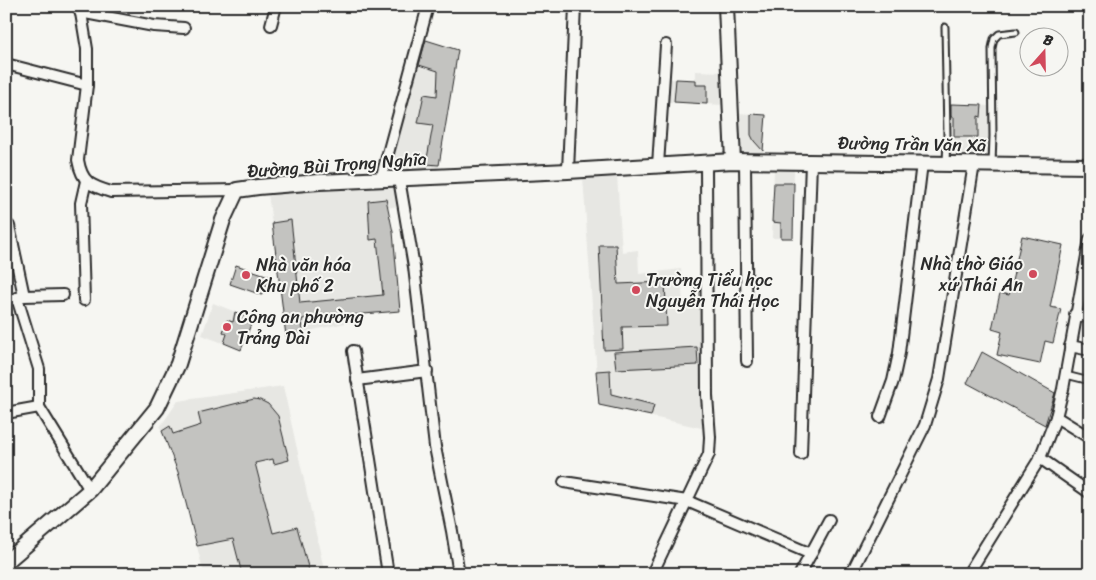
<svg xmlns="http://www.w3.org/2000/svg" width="1096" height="580" font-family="Sriracha,sans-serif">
<rect width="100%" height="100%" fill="#f6f6f2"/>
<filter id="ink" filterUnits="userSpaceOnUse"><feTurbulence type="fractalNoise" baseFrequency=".02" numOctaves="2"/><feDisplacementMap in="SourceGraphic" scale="10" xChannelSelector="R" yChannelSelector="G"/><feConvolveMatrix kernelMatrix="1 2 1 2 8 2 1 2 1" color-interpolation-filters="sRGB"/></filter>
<g filter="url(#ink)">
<!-- built -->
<g fill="#e7e7e3">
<polygon points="423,39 458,50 438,170 387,173"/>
<polygon points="696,71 723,72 724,105 667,102 668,79 695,80"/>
<polygon points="949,104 991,106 990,158 949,157"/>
<polygon points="738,113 766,115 763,155 740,155"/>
<polygon points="774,168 794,169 793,238 772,238"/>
<polygon points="617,175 622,252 638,250 639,274 681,269 683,307 702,306 706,429 599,405 583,177"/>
<polygon points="381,186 396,186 399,206 387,208 393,232 400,311 349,315 350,322 286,336 268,193"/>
<polygon points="213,303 253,319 241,350 202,335"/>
<polygon points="283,386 325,574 204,574 178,472 160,427 178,401"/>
</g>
<!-- building -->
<g fill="#c3c3c0" stroke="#2b2b2b">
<polygon points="426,40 458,50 439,165 426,164 433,125 418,123 424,94 437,96 438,71 419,65"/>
<polygon points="676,79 696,80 696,85 707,85 707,104 674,102"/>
<polygon points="951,104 982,105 981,117 978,116 978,137 954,137 954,117 951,117"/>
<polygon points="751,114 766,115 763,151 754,141 751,135"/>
<polygon points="774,183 794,183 793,238 781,238 781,223 772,222"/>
<polygon points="386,199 393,232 400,311 302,319 303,332 286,336 272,223 291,220 300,303 383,295 377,239 370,240 368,201"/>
<polygon points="1022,236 1063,245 1050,307 1061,309 1053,343 1045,341 1040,364 997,355 1002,332 992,329 1000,293 1009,295"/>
<polygon points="599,245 616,245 618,284 665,282 667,326 622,327 623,349 604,350"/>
<polygon points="236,265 269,276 262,295 230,284"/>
<polygon points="235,312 253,319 241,350 224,343 227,334 223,332 227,320 233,322"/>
<polygon points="697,347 698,365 616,369 614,352"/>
<polygon points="982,352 1055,393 1045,425 967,383"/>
<polygon points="610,370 611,394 654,405 651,416 599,405 596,371"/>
<polygon points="254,399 260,400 268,404 278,416 289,460 274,464 273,459 255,463 273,533 297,527 310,574 242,574 233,539 197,546 178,472 162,431 170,426 173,434 201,425 198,413"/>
</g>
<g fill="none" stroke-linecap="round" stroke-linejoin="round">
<!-- lane casing -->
<g stroke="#2b2b2b" stroke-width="9">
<g id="lane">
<polyline points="945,27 947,137 946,163"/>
<polyline points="992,164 993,136 992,48 994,39 999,34 1016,32"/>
<polyline points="1066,375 1090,381"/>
</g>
</g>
<!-- street casing -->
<g stroke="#2b2b2b" stroke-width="14">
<g id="street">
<polyline points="80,7 87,49 87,85"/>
<polyline points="80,12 154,26 184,28"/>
<polyline points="271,25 276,6"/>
<path d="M6,64L87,85L78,160C82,183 91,186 111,192L237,190"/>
<polyline points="745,161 747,361"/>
<polyline points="658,165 666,45"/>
<polyline points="568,171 575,6"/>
<polyline points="381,179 428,6"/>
<polyline points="399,179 414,267 435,447 452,531 459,574"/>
<polyline points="9,226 24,296"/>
<polyline points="17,298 39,369 39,407 90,490"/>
<polyline points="84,300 81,203 86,181"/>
<polyline points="6,301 24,296 63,295"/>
<polyline points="1075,314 1090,318"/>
<polyline points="1070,346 1090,350"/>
<polyline points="353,351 388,574"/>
<polyline points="357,380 427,371"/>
<polyline points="6,413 39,407"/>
<polyline points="880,417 893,381 899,353 922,163"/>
<polyline points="1056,417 1090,438"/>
<polyline points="801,454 811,162"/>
<polyline points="1040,458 1090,493"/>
<polyline points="564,482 687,501 811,554"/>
<polyline points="652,574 709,454 710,437 707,396 706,163"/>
<polyline points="800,574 829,520"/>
<polyline points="851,574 925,425 939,379 974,164"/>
<polyline points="968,574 1040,458 1056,417 1063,389 1090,239"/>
</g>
</g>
<!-- secondary casing -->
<g stroke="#2b2b2b" stroke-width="18">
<g id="secondary">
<polyline points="726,6 733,161"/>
<polyline points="6,562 90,490 157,408 178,364 223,220 237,190 258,187 319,182 568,171 733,161 1090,166"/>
</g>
</g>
<!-- lane -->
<use href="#lane" stroke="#f6f6f2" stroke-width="5"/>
<!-- street -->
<use href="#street" stroke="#f6f6f2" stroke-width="10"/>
<!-- secondary -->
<use href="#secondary" stroke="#f6f6f2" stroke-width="14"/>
</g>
</g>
<!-- markers -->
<g fill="#d1495b" stroke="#f6f6f2" stroke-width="2">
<circle cx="1033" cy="274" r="5"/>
<circle cx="246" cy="275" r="5"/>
<circle cx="636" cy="290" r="5"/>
<circle cx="227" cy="327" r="5"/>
</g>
<g text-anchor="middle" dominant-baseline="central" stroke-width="4" stroke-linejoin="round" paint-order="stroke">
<!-- street labels -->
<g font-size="18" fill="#2b2b2b" stroke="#f6f6f2">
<text transform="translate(912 144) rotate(1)">Đường Trần Văn Xã</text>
<text transform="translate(337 165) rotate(-4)">Đường Bùi Trọng Nghĩa</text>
</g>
<!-- poi labels -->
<g font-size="18" fill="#2b2b2b" stroke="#f6f6f2" text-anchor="start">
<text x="1023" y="264" text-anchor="end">Nhà thờ Giáo<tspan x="1023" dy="21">xứ Thái An</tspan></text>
<text x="256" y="265">Nhà văn hóa<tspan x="256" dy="21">Khu phố 2</tspan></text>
<text x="646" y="280">Trường Tiểu học<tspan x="646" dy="21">Nguyễn Thái Học</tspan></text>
<text x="237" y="317">Công an phường<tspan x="237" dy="21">Trảng Dài</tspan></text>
</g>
</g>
<!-- margin -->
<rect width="1096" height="580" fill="none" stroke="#f6f6f2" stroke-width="25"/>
<rect x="12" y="12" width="1071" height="555" fill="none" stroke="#2b2b2b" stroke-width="2" filter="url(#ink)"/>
<!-- north arrow -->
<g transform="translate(1044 52) rotate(20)"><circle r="24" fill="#f6f6f2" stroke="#a5a5a2"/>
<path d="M0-4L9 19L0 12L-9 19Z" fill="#d1495b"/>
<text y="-8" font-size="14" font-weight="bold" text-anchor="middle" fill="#2b2b2b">B</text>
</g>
</svg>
